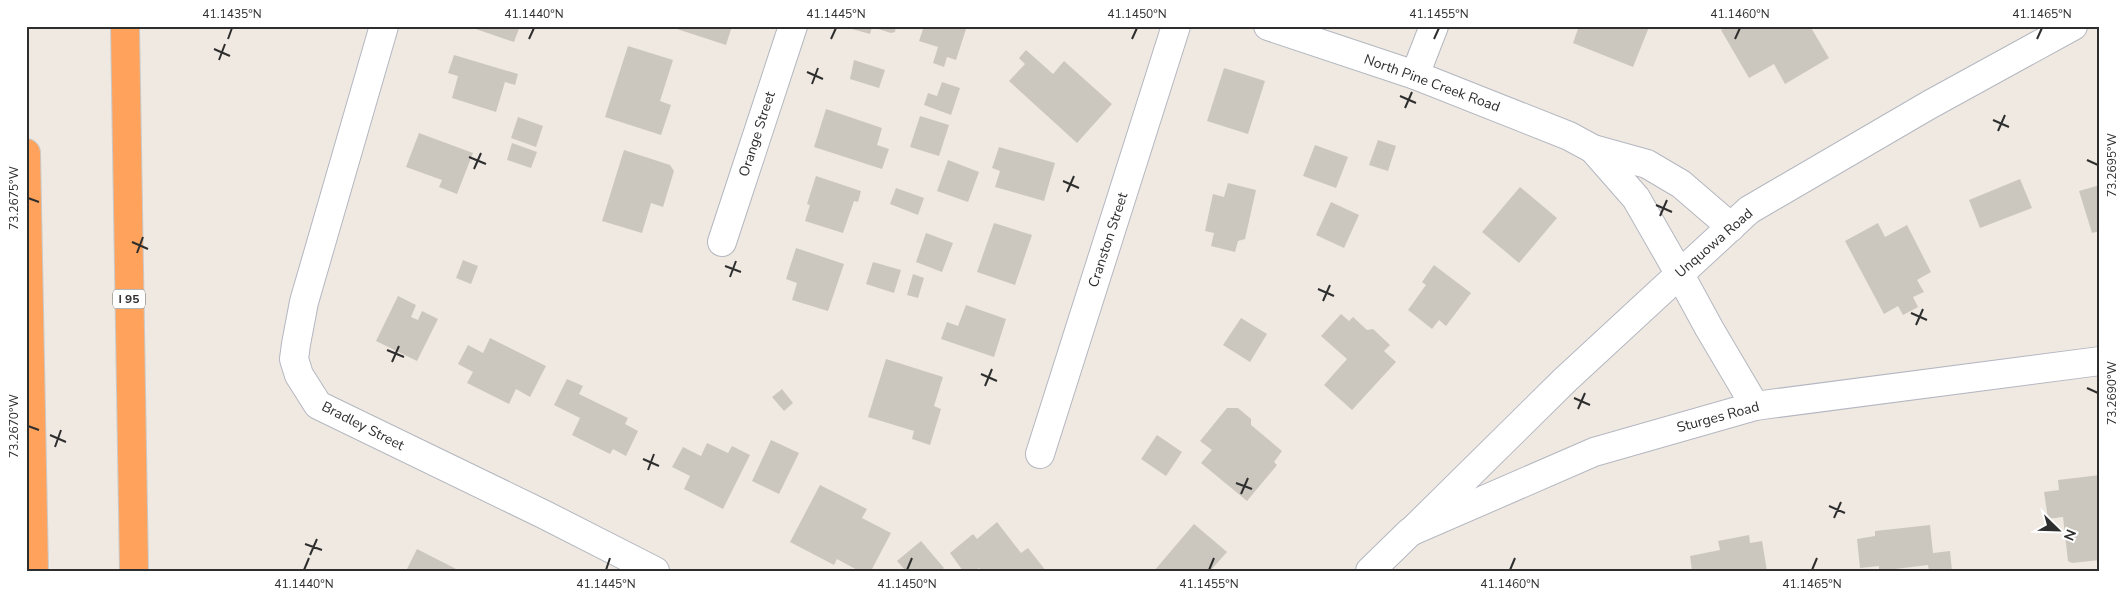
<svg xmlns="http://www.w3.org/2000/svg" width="2126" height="597" font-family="'Nunito Sans',sans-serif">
<rect width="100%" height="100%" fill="#efe9e1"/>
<!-- building -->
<g fill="#cbc7bf">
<polygon points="467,26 520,26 514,42"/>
<polygon points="678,26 732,26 726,45 677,29"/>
<polygon points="853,26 896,26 895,32 891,33 872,27 870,34 852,29"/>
<polygon points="924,26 967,26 956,60 947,57 944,67 933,63 938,47 919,41"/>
<polygon points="1579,26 1646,26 1649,27 1633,67 1573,43"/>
<polygon points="1728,26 1810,26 1829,58 1785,84 1774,64 1749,78 1721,30"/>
<polygon points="628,46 673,60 660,101 671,105 661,135 605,117"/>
<polygon points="1026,50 1053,74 1064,61 1112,104 1077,143 1009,81 1025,64 1019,58"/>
<polygon points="454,55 518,74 515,85 505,82 496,112 452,98 458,76 448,73"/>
<polygon points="854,60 885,70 879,88 850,79"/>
<polygon points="1224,68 1265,81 1248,134 1207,121"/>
<polygon points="942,82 960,88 951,115 924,105 928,93 937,96"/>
<polygon points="826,109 882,128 877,145 889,149 882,169 814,147"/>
<polygon points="920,116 949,125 939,156 910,147"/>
<polygon points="518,117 543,126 536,147 511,138"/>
<polygon points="419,133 473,153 457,194 439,187 442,180 406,167"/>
<polygon points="1378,140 1396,146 1388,171 1369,165"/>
<polygon points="512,143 537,152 531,168 507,160"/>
<polygon points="1315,145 1348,157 1336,188 1303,176"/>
<polygon points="999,147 1055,163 1044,201 995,187 1000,171 992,168"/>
<polygon points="624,150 670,165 674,171 663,207 651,203 642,233 602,221"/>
<polygon points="948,160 979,172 968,202 937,191"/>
<polygon points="816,176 861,191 858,202 854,201 843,233 805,221 810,205 807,204"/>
<polygon points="2020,179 2032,208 1980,228 1969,200"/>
<polygon points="1228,183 1256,190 1245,239 1238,241 1235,252 1211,246 1214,233 1205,231 1213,194 1224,197"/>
<polygon points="2100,185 2100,231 2092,233 2079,191"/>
<polygon points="1520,187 1557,218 1519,263 1482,232"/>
<polygon points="896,188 924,198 918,215 890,204"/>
<polygon points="1331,202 1359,215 1344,248 1316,235"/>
<polygon points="994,223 1032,235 1015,285 977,272"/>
<polygon points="1878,223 1885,237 1907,225 1931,272 1917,280 1924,292 1913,297 1918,307 1903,315 1898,306 1884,314 1845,241"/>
<polygon points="926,233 953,243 942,272 916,262"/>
<polygon points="796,248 844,264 828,311 792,300 797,283 786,279"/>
<polygon points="463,260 478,266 471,284 456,278"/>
<polygon points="873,262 901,270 894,293 866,284"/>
<polygon points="1434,265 1471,293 1446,326 1439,320 1432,329 1408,310 1426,285 1422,282"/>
<polygon points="913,274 924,278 918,298 907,295"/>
<polygon points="398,296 416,305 411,317 418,320 422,311 438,319 417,361 376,341"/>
<polygon points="966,305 1006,319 994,357 941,339 947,322 958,326"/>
<polygon points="1341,314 1349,321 1353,317 1367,330 1373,329 1390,345 1384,351 1396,362 1352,410 1324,385 1347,359 1321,336"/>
<polygon points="1241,318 1267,334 1250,362 1223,345"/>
<polygon points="490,338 546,366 530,397 516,389 509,404 467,383 473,372 458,364 468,345 483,353"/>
<polygon points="886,359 943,377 934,406 941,409 930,445 912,439 914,431 868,417"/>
<polygon points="567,379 583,386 579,394 628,418 625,424 638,431 626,456 613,449 610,454 572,435 580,418 554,405"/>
<polygon points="782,389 793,403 784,411 772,397"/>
<polygon points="1227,408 1238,408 1251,419 1251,425 1282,451 1274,462 1277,465 1247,501 1201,463 1212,450 1200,441"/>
<polygon points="1157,435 1182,452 1166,476 1141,459"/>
<polygon points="771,440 799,453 779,494 752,481"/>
<polygon points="707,443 728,453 732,446 750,455 723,509 684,489 690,476 672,467 683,447 701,456"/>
<polygon points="2100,475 2100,560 2072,563 2068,561 2063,517 2048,519 2044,492 2059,490 2058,480"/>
<polygon points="820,485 867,509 862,518 891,533 871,571 859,571 837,559 834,565 790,542"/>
<polygon points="997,522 1021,553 1028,548 1046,571 981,571 979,568 976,571 963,571 950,553 973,534 977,539"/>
<polygon points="1194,524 1227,552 1210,571 1154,571"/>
<polygon points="1930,525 1933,553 1950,551 1952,571 1929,571 1928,565 1879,571 1879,566 1860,568 1857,539 1875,536 1875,531"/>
<polygon points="1749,535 1750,543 1762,541 1767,571 1692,571 1690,556 1720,550 1718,541"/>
<polygon points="921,541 944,568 941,571 906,571 897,561"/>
<polygon points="417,549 460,571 406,571"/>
</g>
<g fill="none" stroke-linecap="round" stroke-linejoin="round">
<!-- street casing -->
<g stroke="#b4b7c1" stroke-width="30">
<g id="street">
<polyline points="384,26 304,302 296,344 294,359 299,375 318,405 543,514 655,571"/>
<polyline points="1268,26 1415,75 1569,136 1593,149 1636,198 1679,273 1709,328 1755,406"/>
<polyline points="1415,75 1434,26"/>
<polyline points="1593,149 1647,164 1681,184 1731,227"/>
<polyline points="722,242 793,26"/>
<polyline points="1040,454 1176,26"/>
<polyline points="1412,531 1565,380 1749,210 1929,105 2073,26"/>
</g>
</g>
<!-- secondary casing -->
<g stroke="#b4b7c1" stroke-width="30">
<polyline id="secondary" points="1370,571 1410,532 1594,452 1755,406 2100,361"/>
</g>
<!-- highway casing -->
<g stroke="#c9c9c9" stroke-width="30">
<g id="highway">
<polyline points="125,26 134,571"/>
<polyline points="26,153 34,571"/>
</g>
</g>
<!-- street -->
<use href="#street" stroke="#fff" stroke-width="28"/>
<!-- secondary -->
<use href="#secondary" stroke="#fff" stroke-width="28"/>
<!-- highway -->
<use href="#highway" stroke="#ffa35c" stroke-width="28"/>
</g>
<!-- ticks -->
<path fill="none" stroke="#2e2e2e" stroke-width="2" d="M228,39L232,28M529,39L534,28M831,39L836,28M1132,39L1137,28M1434,39L1439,28M1735,39L1740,28M2037,39L2042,28M214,49L230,56M219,60L225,44M807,72L823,79M812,84L818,68M1400,96L1416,103M1405,108L1412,92M1993,120L2009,127M1998,131L2005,115M469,157L486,164M2087,160L2098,165M474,169L481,153M1063,181L1079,188M1067,192L1074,176M28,198L39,202M1656,205L1672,212M1660,216L1667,200M132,242L148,249M137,253L143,237M725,266L741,272M730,277L736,261M1318,289L1334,296M1323,301L1330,285M1911,313L1927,320M1916,325L1923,309M387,350L404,357M392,362L399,346M981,374L997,381M985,386L992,369M2087,388L2098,393M1574,398L1590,405M1578,409L1585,393M28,426L39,430M50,435L66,442M55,447L61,430M643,459L659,466M648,470L654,454M1236,483L1252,489M1241,494L1248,478M1829,506L1845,513M1834,518L1841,502M305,544L322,550M310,555L317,539M304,570L309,558M606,570L610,558M907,570L912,558M1209,570L1214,558M1510,570L1515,558M1812,570L1817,558"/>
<g text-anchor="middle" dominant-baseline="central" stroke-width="4.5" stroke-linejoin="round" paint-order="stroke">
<!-- shield labels -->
<rect fill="#fff" stroke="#6d6d6d" stroke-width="1" x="113" y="289.5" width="32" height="19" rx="4"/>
<g font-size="12" font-weight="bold" fill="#2e2e2e">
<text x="129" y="299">I 95</text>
</g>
<!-- street labels -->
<g font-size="14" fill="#2e2e2e" stroke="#fff">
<text transform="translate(1432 83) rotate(20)">North Pine Creek Road</text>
<text transform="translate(757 134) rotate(-72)">Orange Street</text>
<text transform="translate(1108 240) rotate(-72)">Cranston Street</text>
<text transform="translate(1714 243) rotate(-41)">Unquowa Road</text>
<text transform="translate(1718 417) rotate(-15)">Sturges Road</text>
<text transform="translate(363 426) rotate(27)">Bradley Street</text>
</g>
</g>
<!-- border -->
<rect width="2126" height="597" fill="none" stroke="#ffffff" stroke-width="55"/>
<!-- north arrow -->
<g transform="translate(2058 530) rotate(113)" stroke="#ffffff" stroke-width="4" paint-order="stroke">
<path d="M0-4L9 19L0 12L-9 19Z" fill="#2e2e2e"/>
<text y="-8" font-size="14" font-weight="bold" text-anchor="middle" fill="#2e2e2e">N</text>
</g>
<rect x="28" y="28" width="2070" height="542" fill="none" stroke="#2e2e2e" stroke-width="2"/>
<g font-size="12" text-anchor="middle" fill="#2e2e2e">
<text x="232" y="18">41.1435°N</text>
<text x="534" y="18">41.1440°N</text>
<text x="836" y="18">41.1445°N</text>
<text x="1137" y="18">41.1450°N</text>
<text x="1439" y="18">41.1455°N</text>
<text x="1740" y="18">41.1460°N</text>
<text x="2042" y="18">41.1465°N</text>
<text transform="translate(2112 165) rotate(-90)" y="4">73.2695°W</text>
<text transform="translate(14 198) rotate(-90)" y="4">73.2675°W</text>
<text transform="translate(2112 393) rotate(-90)" y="4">73.2690°W</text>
<text transform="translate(14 426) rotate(-90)" y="4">73.2670°W</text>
<text x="304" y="588">41.1440°N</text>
<text x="606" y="588">41.1445°N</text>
<text x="907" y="588">41.1450°N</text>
<text x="1209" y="588">41.1455°N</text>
<text x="1510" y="588">41.1460°N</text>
<text x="1812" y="588">41.1465°N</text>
</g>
</svg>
